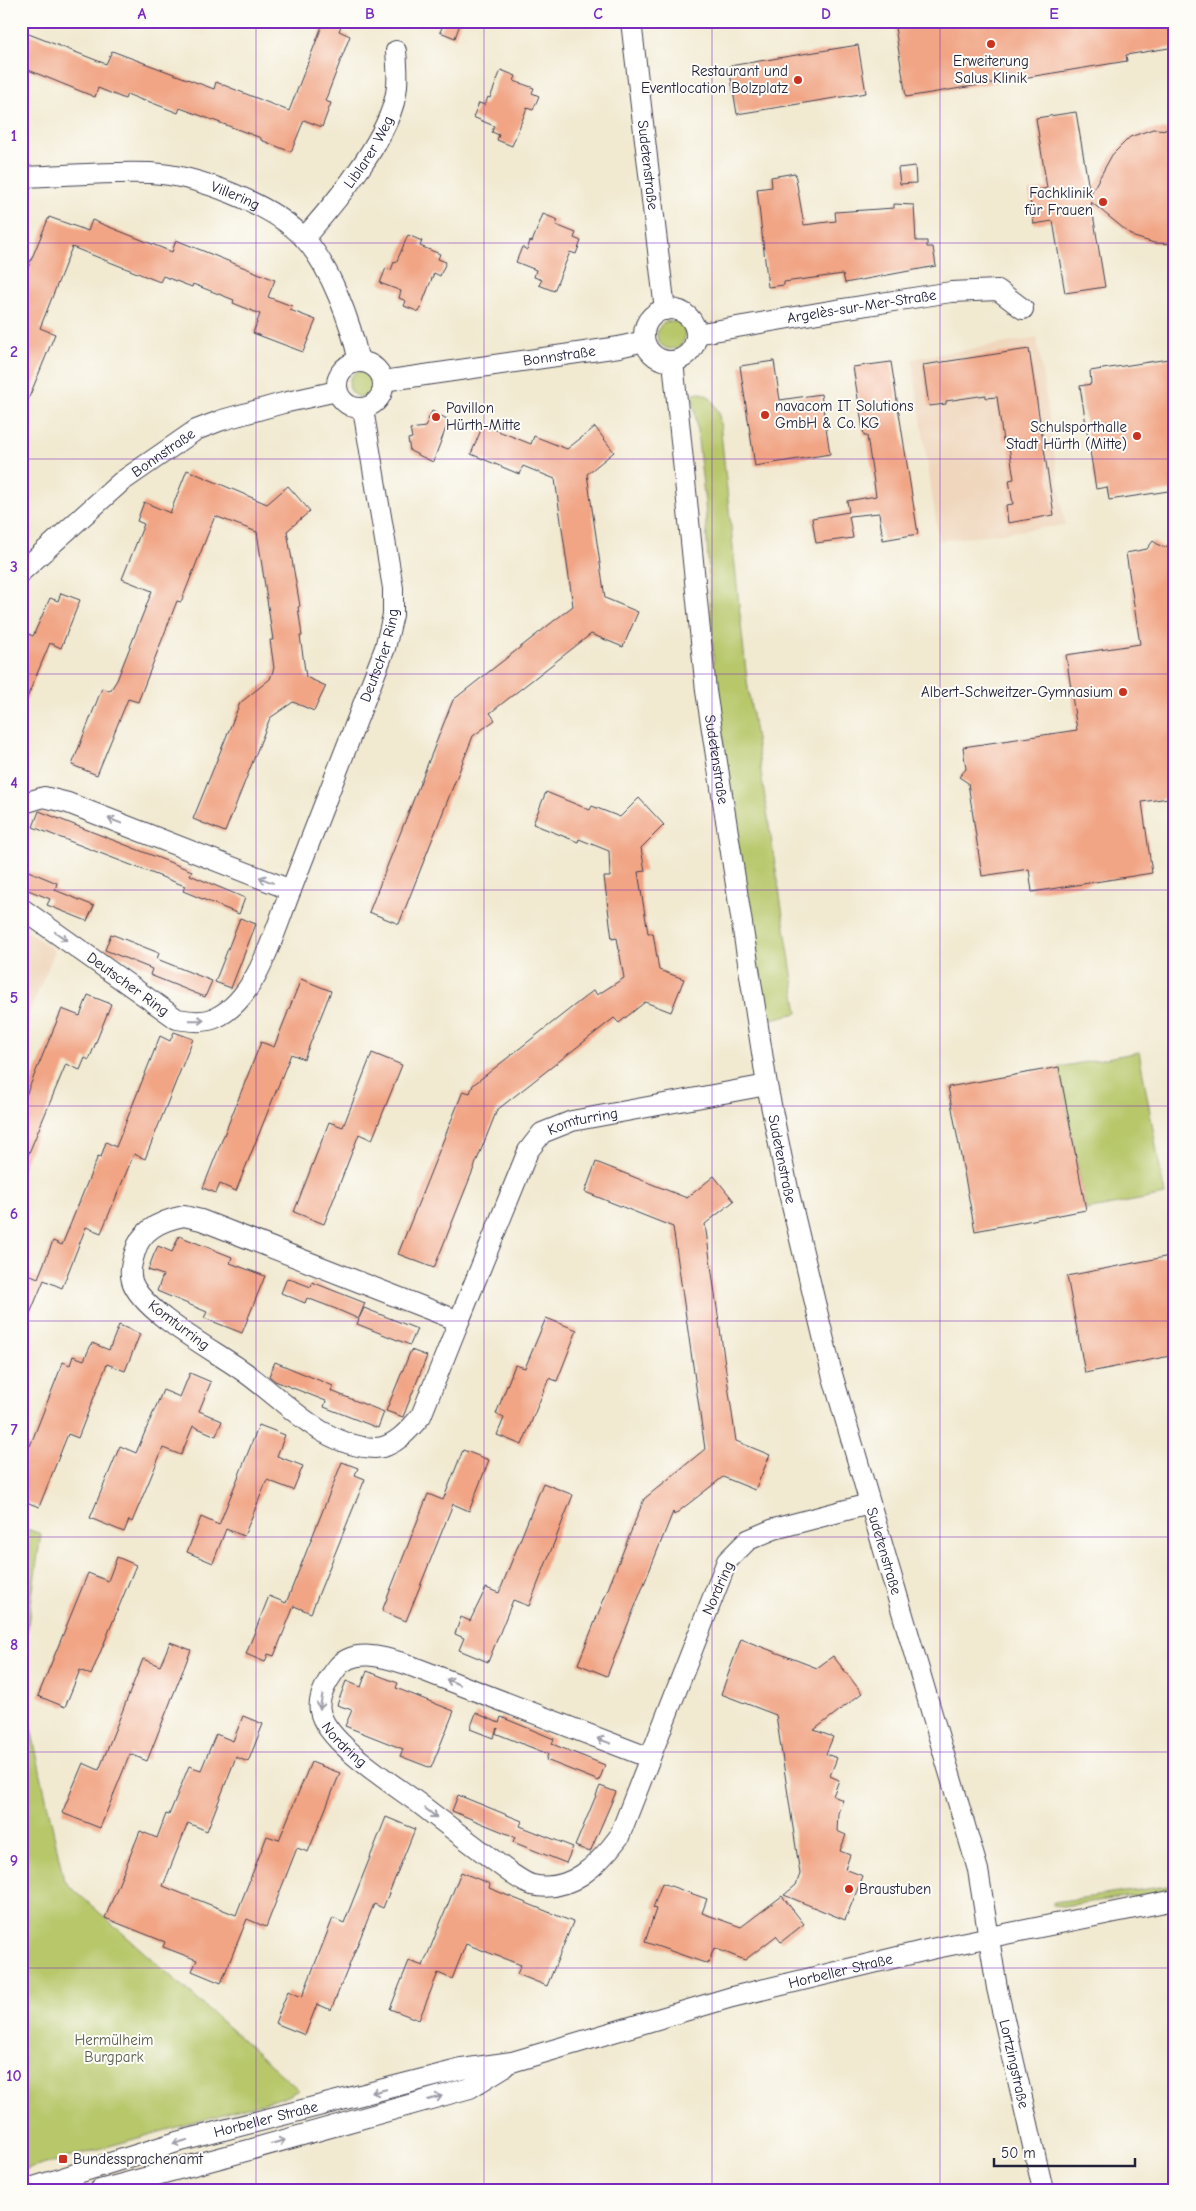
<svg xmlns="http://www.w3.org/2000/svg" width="1196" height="2211" font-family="'Comic Neue',sans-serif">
<rect width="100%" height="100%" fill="#fdfcf7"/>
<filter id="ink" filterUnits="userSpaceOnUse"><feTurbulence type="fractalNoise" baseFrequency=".02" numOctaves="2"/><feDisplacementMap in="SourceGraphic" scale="10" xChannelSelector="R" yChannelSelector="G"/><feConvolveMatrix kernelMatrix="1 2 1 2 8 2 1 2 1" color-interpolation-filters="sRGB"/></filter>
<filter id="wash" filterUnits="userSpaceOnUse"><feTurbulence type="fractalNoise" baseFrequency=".0096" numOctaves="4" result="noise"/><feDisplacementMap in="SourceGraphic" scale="20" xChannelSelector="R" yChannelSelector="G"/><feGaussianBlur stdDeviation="1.12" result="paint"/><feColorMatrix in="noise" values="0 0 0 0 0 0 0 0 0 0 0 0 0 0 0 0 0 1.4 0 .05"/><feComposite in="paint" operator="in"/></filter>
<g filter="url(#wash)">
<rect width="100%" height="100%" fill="#f1e9d0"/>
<!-- built -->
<g fill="#efd6bc">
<polygon points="1037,338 1065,525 939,541 912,359"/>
<polygon points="21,927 55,951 27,1018 21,1016"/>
</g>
<!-- green -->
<g fill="#b7c76a" stroke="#6c7452">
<circle cx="671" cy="335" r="14"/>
<circle cx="362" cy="384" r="13"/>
<polygon points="701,393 710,397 719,413 747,681 798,1013 766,1020 734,824 714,673 705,504 693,394"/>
<polygon points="1139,1052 1165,1195 1086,1210 1059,1067"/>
<polygon points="21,1527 41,1534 27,1631 23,1632 21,1646"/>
<polygon points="21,1682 64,1881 299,2090 287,2096 21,2171"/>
<polygon points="1175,1885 1175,1890 1062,1906 1053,1905 1054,1902"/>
</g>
<g id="blocks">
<!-- building -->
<g fill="#f1a585">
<polygon points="324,21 343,21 339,31 350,36 325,101 331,103 322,127 304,120 291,152 261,140 261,138 180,108 178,113 145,100 144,101 127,94 125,99 98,88 95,97 21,67 21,31 106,64 112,51 214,89 216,82 289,111"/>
<polygon points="445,21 461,21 455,38 440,32"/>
<polygon points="894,21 1175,21 1175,47 1126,55 1127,61 906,97"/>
<polygon points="858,45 866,93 737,114 729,66"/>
<polygon points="501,70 516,76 514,81 534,88 532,93 539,96 533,110 527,108 512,146 497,140 499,135 492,132 494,126 473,117 479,103 485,105 488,97 490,98"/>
<polygon points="1076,112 1090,195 1112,155 1130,137 1153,129 1175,130 1175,244 1154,243 1134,237 1091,202 1105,287 1065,293 1053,221 1034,224 1029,192 1047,188 1036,118"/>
<polygon points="915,166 916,183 900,184 898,168"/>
<polygon points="795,173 804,225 836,221 835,212 894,208 894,204 914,205 916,241 927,241 927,247 933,247 936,266 845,283 843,274 784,282 784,285 768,287 757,189 772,187 771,177"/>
<polygon points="543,214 558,220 556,225 576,233 574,238 581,241 576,254 570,252 554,291 539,285 542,280 534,277 536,270 516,262 522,247 527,250 530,241 532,242"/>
<polygon points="49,217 88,231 92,220 172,252 176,240 275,280 268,297 292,306 290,310 316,320 303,352 253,333 260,314 233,303 234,300 193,284 192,287 163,276 160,282 72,247 40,328 55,334 21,417 21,284"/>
<polygon points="408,235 422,241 420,246 440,254 438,259 446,262 440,276 434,273 419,312 404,306 406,301 399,298 401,291 380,283 386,268 391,270 394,262 396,263"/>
<polygon points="1029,349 1054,515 1008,523 1006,505 1013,504 1009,480 1014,479 1008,440 1003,441 997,397 986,398 986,395 946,401 946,404 929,406 923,365"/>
<polygon points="1175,358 1175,490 1109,500 1107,487 1096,489 1080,386 1091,384 1090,371"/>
<polygon points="774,361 780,400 821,394 830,454 755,466 740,366"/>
<polygon points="891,362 918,534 883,540 879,513 849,516 853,538 816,543 812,518 849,512 847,501 876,496 867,436 864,436 853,367"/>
<polygon points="432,411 449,420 433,462 410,451 408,439 412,438 410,429 425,427"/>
<polygon points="483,425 531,444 534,436 567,449 595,427 614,452 587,474 605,598 638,612 623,647 591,634 490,713 495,720 473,736 399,924 369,912 453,700 573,606 555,479 523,466 519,474 471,454"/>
<polygon points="187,470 267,504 288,486 310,511 287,531 300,606 298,607 302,636 300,636 306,677 326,686 314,711 293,702 270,718 225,832 193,819 240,703 270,679 274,668 270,640 273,640 257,532 215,516 181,602 177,601 138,702 128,699 97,775 72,765 102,688 110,691 117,680 152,591 122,579 144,524 137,521 144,502 170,513"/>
<polygon points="1153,541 1162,547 1175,545 1175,596 1169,597 1175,640 1175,797 1142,802 1152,873 1032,892 1029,869 982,876 968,783 959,777 966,769 963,747 1077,730 1066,655 1140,644 1126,553 1147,549"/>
<polygon points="61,593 80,600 61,648 50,643 21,712 21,644 26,633 33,636 50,598 58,601"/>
<polygon points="546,792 590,810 592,806 620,817 639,798 664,825 641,848 645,871 638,872 648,933 653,933 659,970 684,979 671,1012 645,1002 619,1023 614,1018 497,1110 434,1268 398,1254 463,1091 470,1093 473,1085 594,990 597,995 624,978 617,938 612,939 604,877 610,877 609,851 579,839 578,842 533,824"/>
<polygon points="39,811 192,871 190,875 245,898 239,914 183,891 185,886 33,827"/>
<polygon points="21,868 57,883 55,890 94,906 87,921 47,905 50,899 21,887"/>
<polygon points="240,918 256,924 231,988 215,982"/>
<polygon points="111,934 159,953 157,959 212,981 205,997 150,975 152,969 105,950"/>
<polygon points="301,979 331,991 304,1059 291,1054 236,1191 220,1184 216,1193 203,1188 261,1042 274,1047"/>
<polygon points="88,995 111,1004 89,1060 85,1058 80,1070 66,1064 21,1172 21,1107 62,1009 80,1016"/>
<polygon points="174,1032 193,1039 145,1159 134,1154 101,1233 86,1227 62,1288 44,1280 21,1335 21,1271 38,1278 53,1241 62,1245 98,1156 101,1157 106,1142 116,1147 160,1036 170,1041"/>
<polygon points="372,1053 402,1065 372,1140 359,1134 324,1224 294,1212 329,1122 343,1127"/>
<polygon points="1059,1067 1086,1210 975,1231 948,1087"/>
<polygon points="596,1162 687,1198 714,1176 734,1201 705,1224 736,1441 770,1455 755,1490 723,1477 674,1515 673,1512 607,1676 578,1664 644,1499 705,1449 673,1227 585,1192"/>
<polygon points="179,1236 232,1257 230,1263 265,1276 242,1333 204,1318 207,1312 157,1291 163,1275 148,1270 154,1254 158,1246 172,1252"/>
<polygon points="1175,1255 1175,1355 1085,1373 1067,1276"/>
<polygon points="287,1278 311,1287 312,1282 365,1303 359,1318 364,1308 417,1329 410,1345 357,1324 359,1319 336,1309 307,1298 305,1303 281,1293"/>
<polygon points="546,1318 577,1330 557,1381 549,1378 522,1445 497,1435 504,1418 496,1414 515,1365 525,1368"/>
<polygon points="119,1325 140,1334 125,1371 107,1364 78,1438 68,1434 39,1507 21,1500 21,1442 30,1446 63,1362 70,1365 73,1356 84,1360 92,1343 109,1350"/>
<polygon points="411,1350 427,1356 403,1417 386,1411"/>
<polygon points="275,1362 333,1386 331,1391 384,1412 378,1428 324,1407 326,1401 275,1381 269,1376"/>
<polygon points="190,1373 211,1382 199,1411 222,1421 216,1436 193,1426 181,1455 163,1448 132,1522 129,1520 124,1532 90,1518 120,1446 136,1453 163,1390 180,1397"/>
<polygon points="259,1425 285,1435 277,1456 303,1466 293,1490 267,1480 244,1536 226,1529 213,1563 187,1552 201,1517 219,1525"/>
<polygon points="463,1450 489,1460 469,1511 453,1504 406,1621 382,1611 428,1494 443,1500"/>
<polygon points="342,1462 358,1468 355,1475 365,1479 311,1613 294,1606 274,1656 268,1654 265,1662 246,1654 269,1596 286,1603"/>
<polygon points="543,1483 573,1495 529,1606 513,1600 488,1662 459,1650 464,1638 455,1634 461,1617 470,1621 486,1588 499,1593"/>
<polygon points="117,1557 136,1565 91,1675 80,1670 65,1707 38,1696 88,1573 108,1581"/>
<polygon points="741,1639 817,1668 833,1656 862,1693 814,1730 833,1737 826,1754 837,1758 830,1776 839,1780 833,1796 843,1800 838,1813 837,1831 846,1835 840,1851 850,1855 845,1869 863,1876 845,1920 784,1895 796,1885 800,1874 776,1715 721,1694"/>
<polygon points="170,1642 191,1650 147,1761 130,1754 100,1828 62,1813 83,1763 99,1770 143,1659 160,1666"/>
<polygon points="367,1671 398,1683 396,1688 454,1711 431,1768 400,1756 403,1749 345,1726 352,1710 337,1705 346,1681 361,1687"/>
<polygon points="476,1713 499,1723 501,1717 523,1726 554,1739 552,1744 605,1765 599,1781 546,1760 548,1754 495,1733 498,1728 493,1738 470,1729"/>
<polygon points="243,1716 263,1724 248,1762 236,1757 207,1831 188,1823 163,1886 236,1915 267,1836 279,1840 311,1762 340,1773 308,1852 297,1848 266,1927 247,1919 221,1983 192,1971 197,1960 163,1947 165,1942 105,1918 140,1831 157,1838 166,1814 169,1815 189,1766 201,1770 216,1734 233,1741"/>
<polygon points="600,1786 616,1792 590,1852 575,1846"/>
<polygon points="458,1795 522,1821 520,1826 573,1847 566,1863 513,1842 515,1837 452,1811"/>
<polygon points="386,1817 415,1829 383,1908 374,1904 331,2010 317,2004 305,2035 275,2023 288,1991 302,1997 333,1918 344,1923"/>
<polygon points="461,1872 490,1884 489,1888 573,1922 547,1986 517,1974 521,1965 466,1944 452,1979 438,1973 419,2020 390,2009 409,1961 423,1966"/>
<polygon points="662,1883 707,1899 702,1913 741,1927 782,1896 804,1924 781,1942 776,1936 745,1960 714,1948 708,1964 645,1942 656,1909 653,1908"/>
</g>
</g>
</g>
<g filter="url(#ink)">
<use href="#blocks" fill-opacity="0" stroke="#414051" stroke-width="1"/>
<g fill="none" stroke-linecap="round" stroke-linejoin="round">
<!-- minor casing -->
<g stroke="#414051" stroke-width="22">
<g id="minor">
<path id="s1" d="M631,21L665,310"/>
<path id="s2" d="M21,177C64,176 108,171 150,173C196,175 272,204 304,238C331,268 351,323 359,362"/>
<path id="s3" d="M304,238C336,202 393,135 397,86C398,74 397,62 396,51"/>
<circle cx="670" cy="335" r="26"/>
<path id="s4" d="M696,334L836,310L951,292L998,290L1023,309"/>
<path id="s5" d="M673,361L706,691L767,1085L788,1189L832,1374L978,1870L997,1988L1043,2190"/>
<circle cx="360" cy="385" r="23"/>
<path id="s6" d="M383,381L619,347L644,341"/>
<path id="s7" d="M21,572L121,482L196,430L222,420L283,403L337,391"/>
<path d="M21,804L44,797L68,803L291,890C275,929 257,1000 215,1018C203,1023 190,1021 177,1019L21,908"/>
<path id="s8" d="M291,890L385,648L393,615V588L363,409"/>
<path d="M184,1216L201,1220L459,1321L421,1416C410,1429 394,1448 375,1448C321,1447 282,1397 240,1369C213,1350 141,1311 132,1281C129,1271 132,1262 135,1252C141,1229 163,1220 184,1216Z"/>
<path id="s9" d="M459,1321L528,1151L542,1133L572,1121L767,1085"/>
<path id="s10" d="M650,1758L406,1664C384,1657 352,1647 336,1669C328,1680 317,1697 320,1711C326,1743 395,1785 421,1805C451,1828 481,1851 512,1874C518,1878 525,1883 532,1885C570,1894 599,1864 619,1837L727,1561L748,1540L774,1529L869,1504"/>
<path id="s11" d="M24,2190L177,2142L462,2069L512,2062L732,1997L931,1949L1175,1900"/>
<polyline points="100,2190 231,2155 470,2088 504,2067"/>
</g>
</g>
<!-- minor -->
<use href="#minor" stroke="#fff" stroke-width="20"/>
</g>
<!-- one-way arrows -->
<defs><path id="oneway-shaft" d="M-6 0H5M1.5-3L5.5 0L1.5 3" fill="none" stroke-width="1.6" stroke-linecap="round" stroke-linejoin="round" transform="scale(1.25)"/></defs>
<g stroke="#9c9ca7">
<use href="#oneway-shaft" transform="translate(115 821) rotate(-159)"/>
<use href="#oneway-shaft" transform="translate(266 880) rotate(-158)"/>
<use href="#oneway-shaft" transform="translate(61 936) rotate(35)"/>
<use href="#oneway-shaft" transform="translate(197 1020) rotate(-1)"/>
<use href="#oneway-shaft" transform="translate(453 1682) rotate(-159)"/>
<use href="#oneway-shaft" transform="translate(321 1702) rotate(101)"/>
<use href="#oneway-shaft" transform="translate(604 1741) rotate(-159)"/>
<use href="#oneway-shaft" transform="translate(431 1813) rotate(39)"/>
<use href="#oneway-shaft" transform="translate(379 2091) rotate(166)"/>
<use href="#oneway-shaft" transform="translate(435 2098) rotate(-16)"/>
<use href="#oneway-shaft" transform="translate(180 2142) rotate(164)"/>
<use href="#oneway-shaft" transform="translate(278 2142) rotate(-16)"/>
</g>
</g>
<!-- grid -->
<path fill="none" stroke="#7b2cbf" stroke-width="1" stroke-opacity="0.55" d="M256,21V2190M484,21V2190M712,21V2190M940,21V2190M21,243H1175M21,459H1175M21,674H1175M21,890H1175M21,1106H1175M21,1321H1175M21,1537H1175M21,1752H1175M21,1968H1175"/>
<!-- markers -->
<g fill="#c8321e" stroke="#fdfcf7" stroke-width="2">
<circle cx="991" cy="44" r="5"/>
<circle cx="798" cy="80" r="5"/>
<circle cx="1103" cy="202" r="5"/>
<circle cx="765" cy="415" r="5"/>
<circle cx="436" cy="417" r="5"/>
<circle cx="1137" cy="436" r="5"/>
<circle cx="1123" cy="692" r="5"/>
<circle cx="849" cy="1889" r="5"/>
<rect x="58" y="2154" width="10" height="10" rx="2.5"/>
</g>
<g text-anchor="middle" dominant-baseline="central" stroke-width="4" stroke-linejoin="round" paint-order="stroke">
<!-- poi labels -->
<g font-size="15" fill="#22223b" stroke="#fdfcf7" text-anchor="end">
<text x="991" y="61" text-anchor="middle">Erweiterung<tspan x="991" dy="17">Salus Klinik</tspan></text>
<text x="788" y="71">Restaurant und<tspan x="788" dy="17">Eventlocation Bolzplatz</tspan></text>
<text x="1093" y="193">Fachklinik<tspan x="1093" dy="17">für Frauen</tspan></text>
<text x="775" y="406" text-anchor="start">navacom IT Solutions<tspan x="775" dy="17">GmbH &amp; Co. KG</tspan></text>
<text x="446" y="408" text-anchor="start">Pavillon<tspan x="446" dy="17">Hürth-Mitte</tspan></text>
<text x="1127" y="427">Schulsporthalle<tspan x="1127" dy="17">Stadt Hürth (Mitte)</tspan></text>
<text x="1113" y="692">Albert-Schweitzer-Gymnasium</text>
<text x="859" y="1889" text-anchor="start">Braustuben</text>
<text x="73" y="2159" text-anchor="start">Bundessprachenamt</text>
</g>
<!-- street labels -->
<g font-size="15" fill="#22223b" stroke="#fdfcf7">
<text stroke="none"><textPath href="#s3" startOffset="108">Liblarer Weg</textPath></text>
<text stroke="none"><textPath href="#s1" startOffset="145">Sudetenstraße</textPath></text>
<text stroke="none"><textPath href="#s2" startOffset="218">Villering</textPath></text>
<text stroke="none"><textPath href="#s4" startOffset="168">Argelès-sur-Mer-Straße</textPath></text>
<text stroke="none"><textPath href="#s6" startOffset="178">Bonnstraße</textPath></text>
<text stroke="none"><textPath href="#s7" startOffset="186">Bonnstraße</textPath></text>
<text stroke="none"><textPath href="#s8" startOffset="251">Deutscher Ring</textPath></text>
<text stroke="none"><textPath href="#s5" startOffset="401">Sudetenstraße</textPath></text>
<text transform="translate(128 984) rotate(36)">Deutscher Ring</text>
<text stroke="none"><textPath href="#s9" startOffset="249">Komturring</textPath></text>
<text stroke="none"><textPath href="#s5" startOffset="806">Sudetenstraße</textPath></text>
<text transform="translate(179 1325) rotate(37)">Komturring</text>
<text stroke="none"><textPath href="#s5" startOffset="1211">Sudetenstraße</textPath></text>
<text transform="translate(718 1588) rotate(-66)">Nordring</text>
<text stroke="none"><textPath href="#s10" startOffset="425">Nordring</textPath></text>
<text stroke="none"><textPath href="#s11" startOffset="846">Horbeller Straße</textPath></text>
<text stroke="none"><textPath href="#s5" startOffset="1741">Lortzingstraße</textPath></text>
<text stroke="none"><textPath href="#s11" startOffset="252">Horbeller Straße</textPath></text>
</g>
<!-- park labels -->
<g font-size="15" fill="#565c4b" stroke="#fdfcf7">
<text x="114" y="2040">Hermülheim<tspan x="114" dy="17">Burgpark</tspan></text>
</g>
</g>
<!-- margin -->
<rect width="1196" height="2211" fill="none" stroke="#fdfcf7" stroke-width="55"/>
<!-- scale -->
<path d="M994 2158v8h141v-8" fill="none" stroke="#22223b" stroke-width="2.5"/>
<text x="1001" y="2158" font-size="15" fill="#22223b" stroke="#fdfcf7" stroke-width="4" paint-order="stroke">50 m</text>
<rect x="28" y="28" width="1140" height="2156" fill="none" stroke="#7b2cbf" stroke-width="2"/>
<g font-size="16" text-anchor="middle" font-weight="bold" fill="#7b2cbf">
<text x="142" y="19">A</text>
<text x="370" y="19">B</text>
<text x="598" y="19">C</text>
<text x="826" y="19">D</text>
<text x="1054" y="19">E</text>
<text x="14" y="141">1</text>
<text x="14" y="357">2</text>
<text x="14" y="572">3</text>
<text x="14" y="788">4</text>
<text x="14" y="1003">5</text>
<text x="14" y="1219">6</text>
<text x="14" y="1435">7</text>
<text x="14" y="1650">8</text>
<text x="14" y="1866">9</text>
<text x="14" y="2081">10</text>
</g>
</svg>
